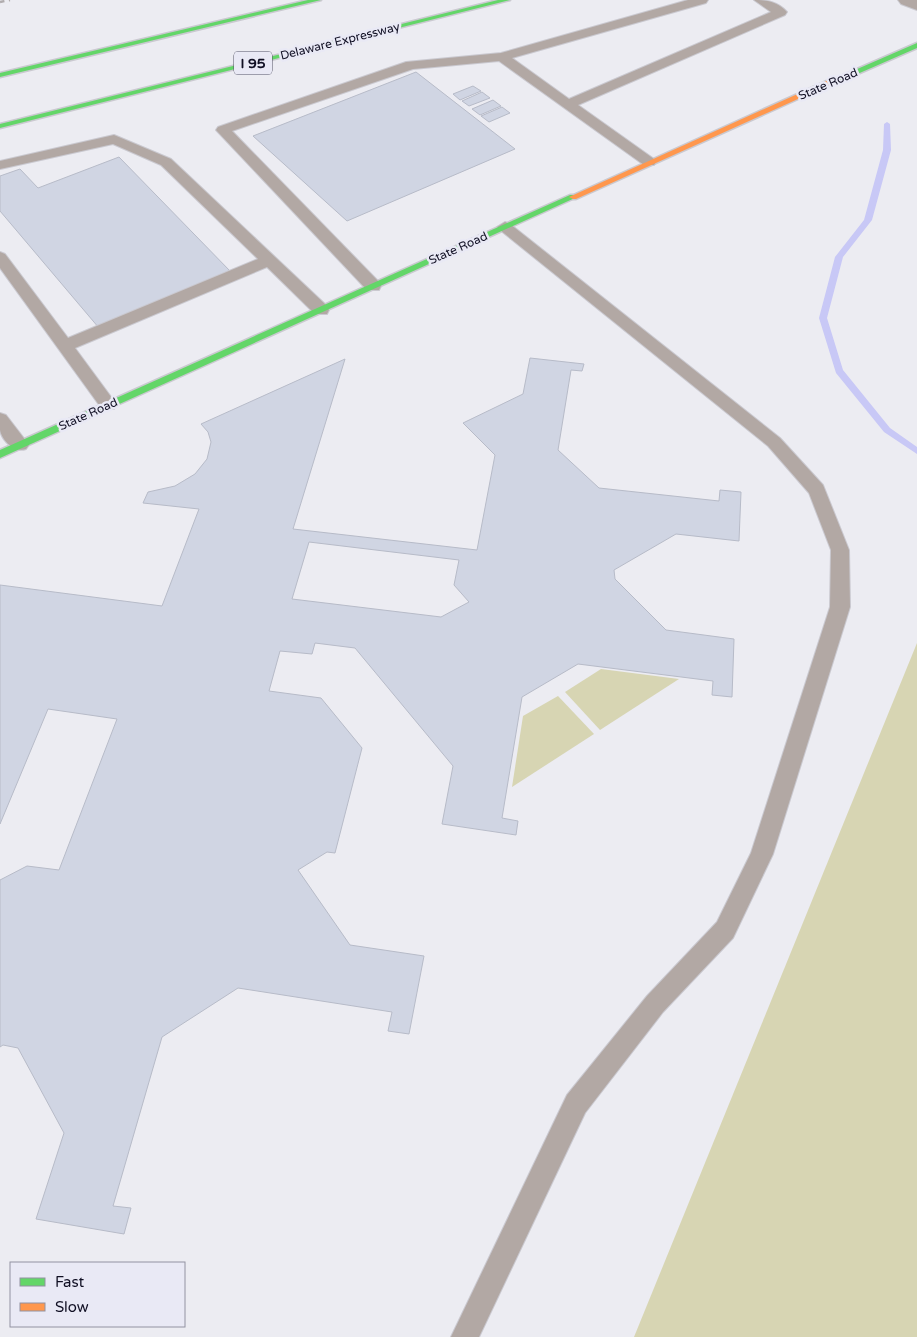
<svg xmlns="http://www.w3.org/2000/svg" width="917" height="1337" font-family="'Varela Round',sans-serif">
<rect width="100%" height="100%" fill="#ececf2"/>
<!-- green -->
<g fill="#d7d5b3">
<polygon points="917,643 917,1337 634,1337"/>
<polygon points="601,669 679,679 600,730 565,692"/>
<polygon points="558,696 594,734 512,787 523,716"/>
</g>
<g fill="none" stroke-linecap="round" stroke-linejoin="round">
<!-- stream -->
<polygon fill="#c8c8f6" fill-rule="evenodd" points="887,122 890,124 891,150 872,220 843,257 827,318 843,370 890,428 917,447 917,454 884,432 836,373 819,318 835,257 864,220 883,150 884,124"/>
</g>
<!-- building -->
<g fill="#d0d5e3" stroke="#b7bbc8" fill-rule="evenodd">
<polygon points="416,72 515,149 347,221 253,136"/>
<polygon points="473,86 481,91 460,100 453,94"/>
<polygon points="482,92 490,98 469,106 462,101"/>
<polygon points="493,100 501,106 480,115 472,109"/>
<polygon points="502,107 510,113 489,122 481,116"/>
<polygon points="119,157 231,272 99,328 0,211 0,176 20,169 38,188"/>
<path d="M530,358L584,364L582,371L571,370L558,450L599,488L719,501L720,490L741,492L739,541L676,534L614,570L615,579L666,630L734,639L732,697L712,695L713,681L578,664L522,697L502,818L518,821L516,835L442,824L453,766L355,648L315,643L312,654L280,651L269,691L321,698L362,748L335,853L327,852L298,870L350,945L424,956L409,1034L388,1031L392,1012L238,988L162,1037L113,1206L131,1208L124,1234L36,1219L64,1133L18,1048L3,1045L0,1047V880L27,866L59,870L117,719L48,709L0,824V585L162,606L199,509L143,503L148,492L175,486L195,474L207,459L211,442L208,432L201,424L345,359L293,529L477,550L495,455L463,423L523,394ZM309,542L459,560L454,585L469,602L441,617L292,599Z"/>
</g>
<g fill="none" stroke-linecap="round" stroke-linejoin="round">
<!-- lane casing -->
<g stroke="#cac9d0" stroke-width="2">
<g id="lane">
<path d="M688,0H708L706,3L512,58L569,99L771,12L754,0C767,0 778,2 787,12L785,15L578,105L654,159L656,162L654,165H644L499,61L413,69L232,131L379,282L381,286L379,290H367L216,130L218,127L406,62L501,53Z"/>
<polygon points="114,135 171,159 327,306 329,310 327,314 315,314 267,267 75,348 117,405 114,409 102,409 0,268 0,252 5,254 68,338 258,259 161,165 113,144 0,169 0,161"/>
<polygon points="505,222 510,224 780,438 823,485 849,550 850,607 773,854 733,938 663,1012 585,1113 479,1337 451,1337 567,1095 647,996 717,922 751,853 830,607 831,550 809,493 768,446 500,230 497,227"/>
<path d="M0,413L6,415L26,441L29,445L26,449C15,453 2,441 0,430C0,424 0,418 0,413Z"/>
</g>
</g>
<!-- street casing -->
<g stroke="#cac9d0" stroke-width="2">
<polygon id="street" points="898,0 917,0 917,10 901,4"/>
</g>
<!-- fast casing -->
<g stroke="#cac9d0" stroke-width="3">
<g id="fast">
<polygon points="308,0 321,0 0,77 0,73"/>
<polygon points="498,0 510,0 0,128 0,124"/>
<polygon points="917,43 917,48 839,82 832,80"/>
<polygon points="570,195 573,195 577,197 0,458 0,450"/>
</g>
</g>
<!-- slow casing -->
<g stroke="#cac9d0" stroke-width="3">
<polygon id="slow" points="833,78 840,80 576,199 573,199 569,197"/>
</g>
<!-- lane -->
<use href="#lane" fill="#b2a8a4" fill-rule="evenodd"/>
<!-- street -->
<use href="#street" fill="#b2a8a4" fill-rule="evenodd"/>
<!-- fast -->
<use href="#fast" fill="#63d668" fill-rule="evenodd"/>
<!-- slow -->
<use href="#slow" fill="#ff974d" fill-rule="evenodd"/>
<!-- rail -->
<polyline stroke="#b0acae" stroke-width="2.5" stroke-dasharray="4.5 4.5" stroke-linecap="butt" points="0,2 10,0"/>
</g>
<g text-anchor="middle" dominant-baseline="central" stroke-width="5" stroke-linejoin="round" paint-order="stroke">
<!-- far-street labels -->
<g font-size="12" fill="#100f23" stroke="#e9e9f5">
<text transform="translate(340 41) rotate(-14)">Delaware Expressway</text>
<text transform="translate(828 84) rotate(-23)">State Road</text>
<text transform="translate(458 248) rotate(-24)">State Road</text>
<text transform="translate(88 414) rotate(-24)">State Road</text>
</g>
<!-- shield labels -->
<rect fill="#e9e9f5" stroke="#515062" stroke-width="1" x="234" y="51.5" width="38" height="23" rx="4"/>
<g font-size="14" font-weight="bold" fill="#100f23">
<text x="253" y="63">I 95</text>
</g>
</g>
<!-- legend -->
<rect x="10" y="1262" width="175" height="65" fill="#e9e9f5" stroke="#9292a1"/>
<rect x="20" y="1278" width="25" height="8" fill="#63d668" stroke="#9292a1"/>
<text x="55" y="1287" font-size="15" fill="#100f23">Fast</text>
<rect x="20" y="1303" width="25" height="8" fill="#ff974d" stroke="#9292a1"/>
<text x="55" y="1312" font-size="15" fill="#100f23">Slow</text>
</svg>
